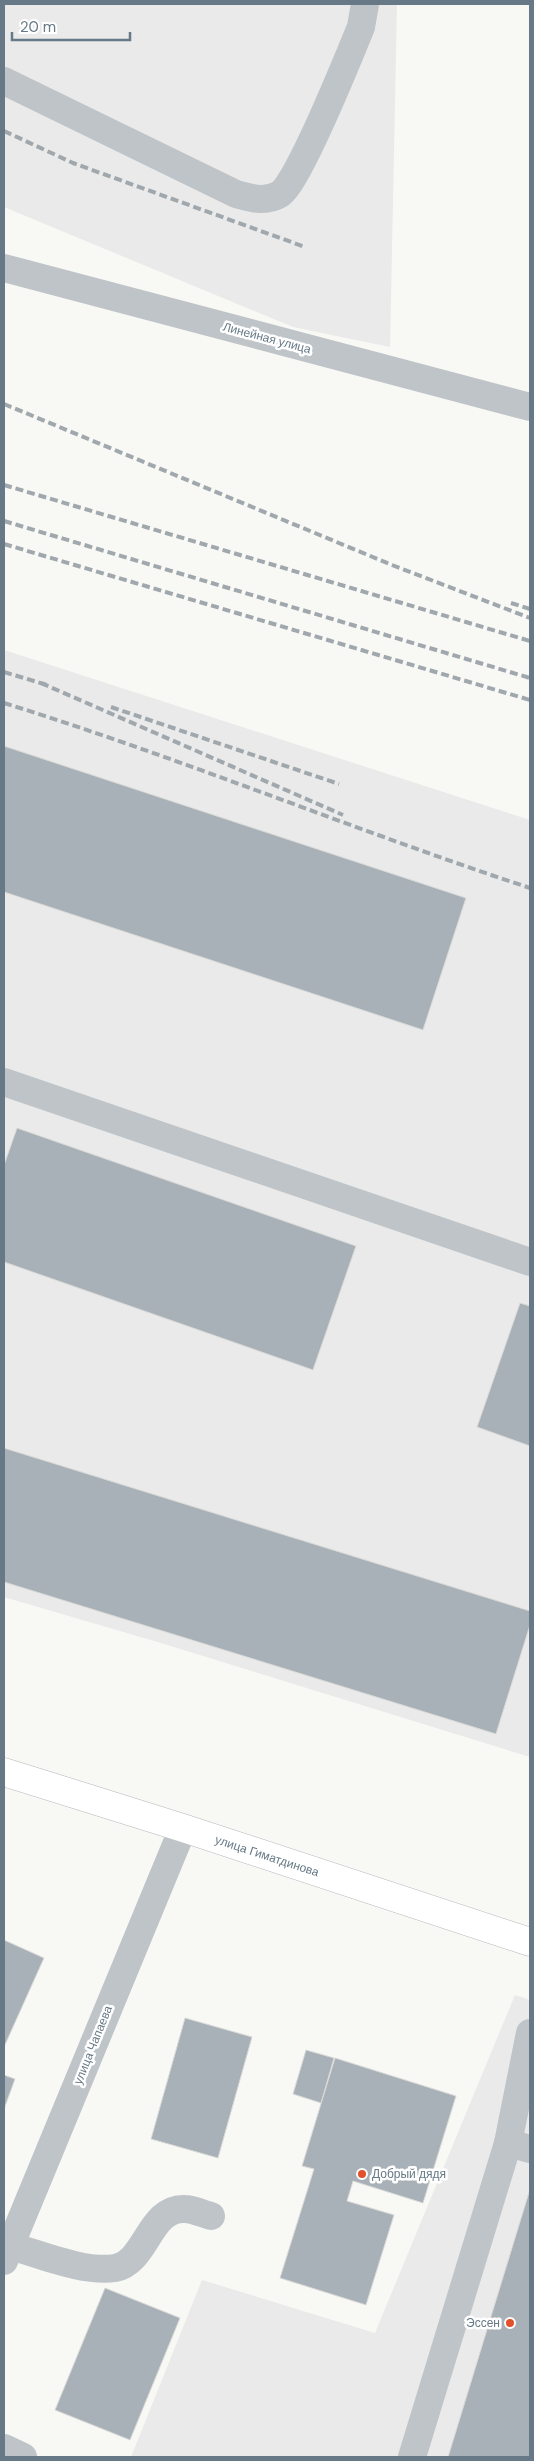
<svg xmlns="http://www.w3.org/2000/svg" width="534" height="2461" font-family="'DM Sans',sans-serif">
<rect width="100%" height="100%" fill="#f8f8f5"/>
<!-- built -->
<g fill="#e9eae9">
<polygon points="4,4 397,4 390,347 293,327 4,207"/>
<polygon points="4,650 530,820 530,1757 161,1643 4,1597"/>
<polygon points="515,1995 530,2000 530,2457 131,2457 202,2280 375,2333"/>
</g>
<!-- building -->
<g fill="#a8b1b7" stroke="#dadad8">
<polygon points="4,746 466,898 423,1030 4,892"/>
<polygon points="17,1128 356,1246 313,1370 4,1262 4,1165"/>
<polygon points="520,1303 530,1306 530,1446 477,1427"/>
<polygon points="4,1448 530,1611 530,1625 496,1734 4,1582"/>
<polygon points="4,1940 44,1958 4,2047"/>
<polygon points="185,2018 252,2037 218,2158 151,2139"/>
<polygon points="306,2050 334,2058 321,2103 293,2094"/>
<polygon points="335,2058 456,2096 423,2203 353,2181 347,2201 394,2215 366,2305 280,2278 314,2169 302,2166"/>
<polygon points="4,2075 15,2079 4,2109"/>
<polygon points="530,2189 530,2457 448,2457"/>
<polygon points="105,2288 180,2318 130,2440 55,2410"/>
</g>
<g fill="none" stroke-linecap="round" stroke-linejoin="round">
<!-- major casing -->
<g stroke="#b3b8bc" stroke-width="29">
<polyline id="major" points="4,1772 183,1828 530,1942"/>
</g>
<!-- minor -->
<g stroke="#bfc4c8" stroke-width="28">
<path d="M4,81L236,194C251,198 265,203 280,194C297,185 350,54 361,27L365,4"/>
<polyline points="4,268 530,407"/>
<polyline points="4,1082 530,1262"/>
<polyline points="530,2033 508,2143 530,2149"/>
<path d="M10,2246C40,2254 84,2273 115,2268C147,2262 149,2207 185,2209C193,2209 203,2214 211,2216"/>
<polyline points="4,2261 183,1828"/>
<polyline points="4,2448 23,2457"/>
<polyline points="412,2457 508,2143"/>
</g>
<!-- major -->
<use href="#major" stroke="#fff" stroke-width="28"/>
<!-- rail -->
<g stroke="#a0a8ad" stroke-width="4" stroke-dasharray="8 4" stroke-linecap="butt">
<polyline points="4,131 73,163 305,247"/>
<polyline points="4,404 392,565 530,618"/>
<polyline points="4,485 530,641"/>
<polyline points="4,521 530,678"/>
<polyline points="4,544 530,700"/>
<polyline points="511,603 530,609"/>
<polyline points="4,672 47,685"/>
<polyline points="41,683 343,815"/>
<path d="M4,703C181,758 354,830 530,888"/>
<polyline points="111,707 339,784"/>
</g>
</g>
<!-- markers -->
<g fill="#e2502c" stroke="#fff" stroke-width="2">
<circle cx="362" cy="2174" r="5"/>
<circle cx="510" cy="2323" r="5"/>
</g>
<g text-anchor="middle" dominant-baseline="central" stroke-width="5" stroke-linejoin="round" paint-order="stroke">
<!-- street labels -->
<g font-size="12" fill="#677986" stroke="#fff">
<text transform="translate(267 338) rotate(15)">Линейная улица</text>
<text transform="translate(267 1856) rotate(18)">улица Гиматдинова</text>
<text transform="translate(93 2045) rotate(-68)">улица Чапаева</text>
</g>
<!-- poi labels -->
<g font-size="12" fill="#677986" stroke="#fff" text-anchor="start">
<text x="372" y="2174">Добрый дядя</text>
<text x="500" y="2323" text-anchor="end">Эссен</text>
</g>
</g>
<!-- border -->
<rect width="534" height="2461" fill="none" stroke="#677986" stroke-width="10"/>
<!-- scale -->
<path d="M12 32v8h118v-8" fill="none" stroke="#677986" stroke-width="2.5"/>
<text x="20" y="32" font-size="15" fill="#677986" stroke="#ffffff" stroke-width="4" paint-order="stroke">20 m</text>
</svg>
